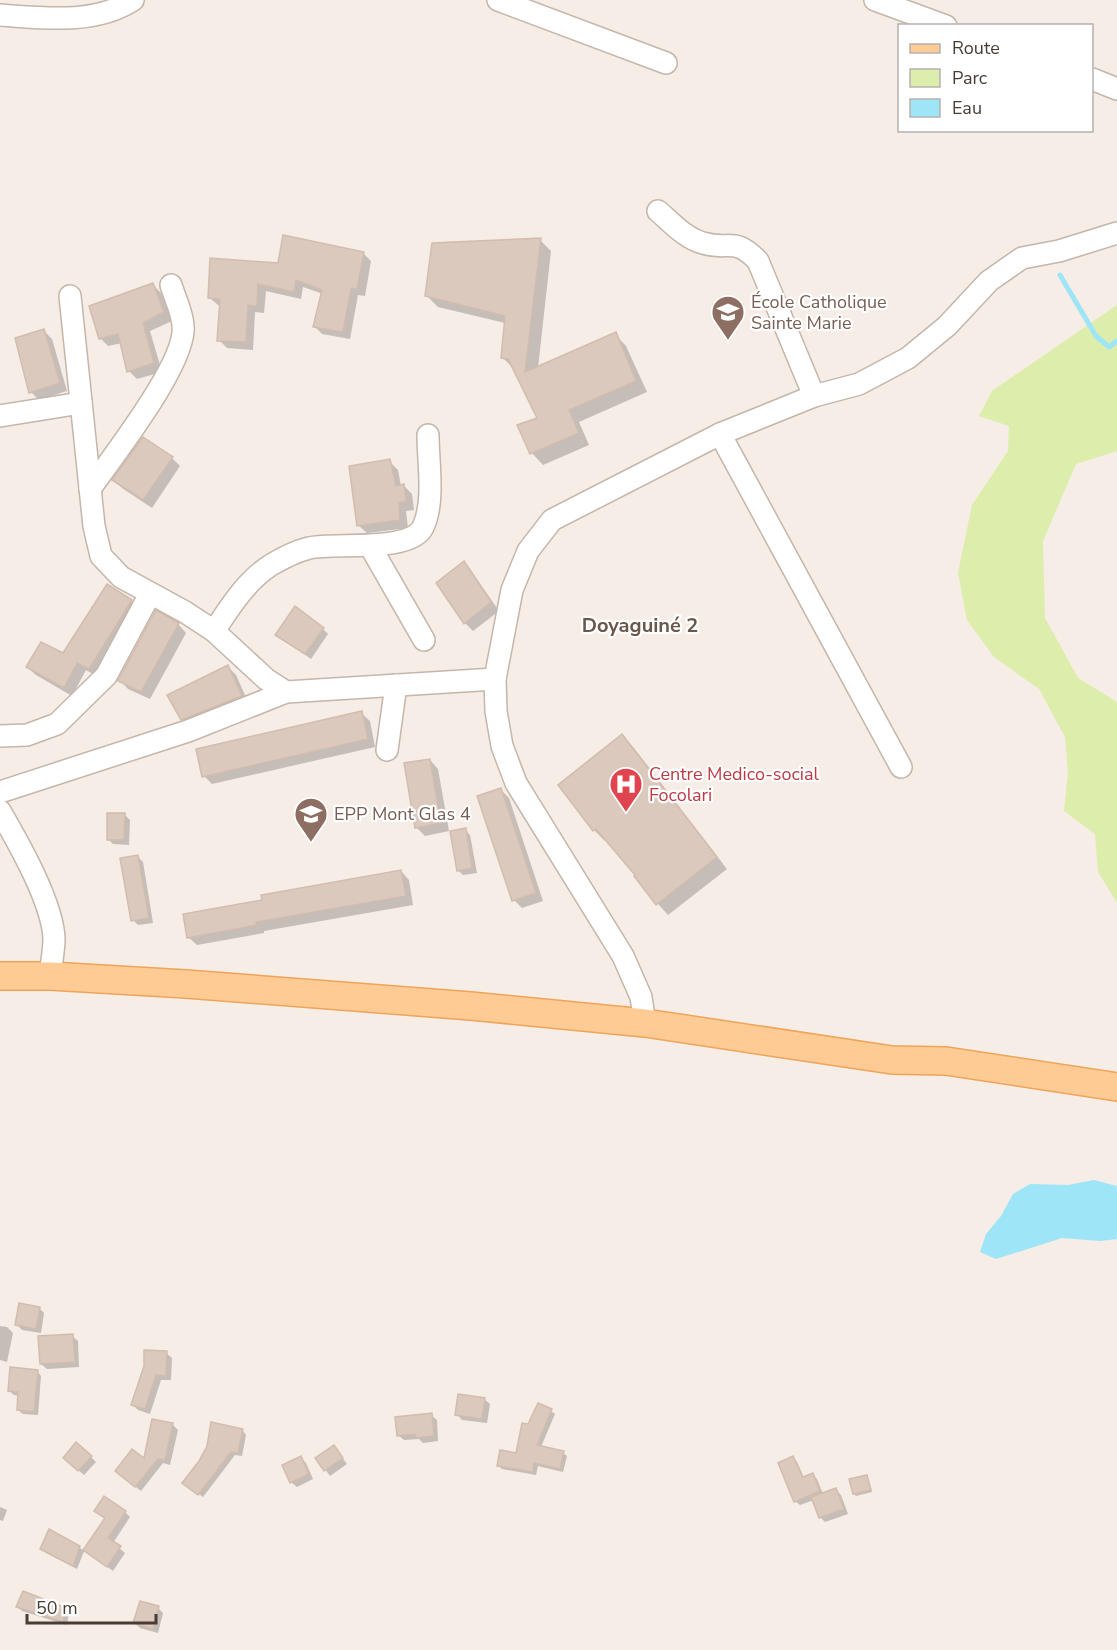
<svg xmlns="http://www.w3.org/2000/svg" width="1117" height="1650" font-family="'Nunito Sans',sans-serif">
<rect width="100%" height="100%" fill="#f5ede6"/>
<!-- green -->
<polygon fill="#ddedab" points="1117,305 1117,451 1076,464 1043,541 1045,618 1078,678 1117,702 1117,903 1098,872 1095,834 1064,811 1068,772 1065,737 1039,689 994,657 967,620 958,573 972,505 1008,451 1009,426 979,416 992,391"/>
<!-- water -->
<polygon fill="#9de5f7" points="1094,1180 1117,1186 1117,1239 1100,1241 1062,1238 996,1259 980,1252 986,1234 1001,1216 1013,1194 1030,1184 1068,1185"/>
<!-- shadow -->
<g fill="#0003">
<polygon points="540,240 551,251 538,368 615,334 626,346 647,392 579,422 589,445 543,465 532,453 519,426 539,418 514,369 502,357 505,323 438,307 427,296"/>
<polygon points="363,253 371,261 365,296 358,295 350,339 322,334 314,326 323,294 303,287 301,299 266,291 264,313 255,312 253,350 227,348 219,340 221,306 218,305 210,298 279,264"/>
<polygon points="153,285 161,293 172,321 150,331 162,372 137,379 129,371 122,343 108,346 100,338"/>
<polygon points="44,331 52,339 67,391 39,400 31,392"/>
<polygon points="172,458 180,466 152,508 122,488 114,480"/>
<polygon points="389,461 398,470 401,486 404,486 412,494 414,510 406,511 408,528 367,533 358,525"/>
<polygon points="464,563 472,572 499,611 473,631 465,623"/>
<polygon points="107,586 131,601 140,610 98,677 86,670 72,696 36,675 27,667 63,655"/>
<polygon points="178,624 186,633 150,699 128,689 120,680"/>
<polygon points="323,629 328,634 311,659 277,635"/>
<polygon points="228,667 236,675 249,704 191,727 182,719"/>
<polygon points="361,713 370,721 375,747 212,784 204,776"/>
<polygon points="622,736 633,747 727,869 668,915 658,904 636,876 637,875 607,840 605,841 594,830 560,785"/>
<polygon points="430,760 438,769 449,831 425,836 416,827"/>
<polygon points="500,789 509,798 543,901 522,908 514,900"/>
<polygon points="125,815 130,820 129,845 113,844 108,839"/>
<polygon points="465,830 470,835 477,873 463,875 458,870"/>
<polygon points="137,856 143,862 153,923 138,925 133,920"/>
<polygon points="401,871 409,880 413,905 264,931 264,933 197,945 188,937 264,901"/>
<polygon points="39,1308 44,1313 41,1333 22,1330 17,1325"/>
<polygon points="0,1326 7,1327 13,1333 7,1362 0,1360"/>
<polygon points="72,1336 78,1341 79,1367 47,1369 41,1364"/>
<polygon points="166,1353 172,1358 171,1380 161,1380 150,1414 138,1410 133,1405"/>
<polygon points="37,1371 41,1376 38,1415 23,1414 18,1410 19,1396 14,1395 9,1391"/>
<polygon points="484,1399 490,1404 487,1423 462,1420 457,1414"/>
<polygon points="551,1411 555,1414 541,1447 563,1453 567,1456 563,1472 538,1466 536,1475 502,1469 498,1465 517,1455 529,1426"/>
<polygon points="431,1415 437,1420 438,1441 423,1443 419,1439 404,1440 398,1435"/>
<polygon points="173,1425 178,1430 170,1465 163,1463 141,1491 122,1476 145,1461"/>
<polygon points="243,1431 246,1435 242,1456 235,1455 203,1497 188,1486"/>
<polygon points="334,1447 347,1464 330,1476 317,1458"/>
<polygon points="91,1457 96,1462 84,1475 70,1463"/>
<polygon points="301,1458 306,1463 313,1479 297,1487 291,1482"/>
<polygon points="793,1458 797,1462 804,1478 813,1475 817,1479 823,1494 836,1490 841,1495 848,1514 825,1522 820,1517 814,1500 800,1505 795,1501"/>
<polygon points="867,1476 872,1492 856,1496 854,1494"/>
<polygon points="0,1507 7,1510 3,1521 0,1520"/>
<polygon points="96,1511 125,1512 130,1517 113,1543 125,1553 113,1571 85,1550 106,1519"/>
<polygon points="79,1547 84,1551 77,1569 46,1553 41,1548"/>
<polygon points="18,1607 65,1609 69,1613 67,1625 22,1611"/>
<polygon points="158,1608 163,1613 158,1633 140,1628 135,1623"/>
</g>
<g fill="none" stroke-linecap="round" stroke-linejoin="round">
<!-- stream -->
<polyline stroke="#9de5f7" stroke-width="5" points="1060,275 1096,336 1109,347 1117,341"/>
</g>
<!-- building -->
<g fill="#dbc9be" stroke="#d3bcad" stroke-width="1.5">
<polygon points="283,235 364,252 357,289 351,288 343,332 313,327 322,290 296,280 294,292 258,284 257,306 248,305 246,342 217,341 220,299 208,298 210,258 278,263"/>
<polygon points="541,238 525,372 616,332 636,381 569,410 579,433 530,454 517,425 537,418 508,359 501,358 505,316 425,296 432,243"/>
<polygon points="153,283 164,312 143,323 154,363 127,372 118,334 99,339 89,306"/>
<polygon points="44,329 60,383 29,393 15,338"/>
<polygon points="143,437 173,457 143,500 112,480"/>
<polygon points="390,459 396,486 404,484 406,501 399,503 400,520 357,526 349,466"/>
<polygon points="464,561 491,602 464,624 436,583"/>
<polygon points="107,584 132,600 89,669 77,663 64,688 26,667 41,642 63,653"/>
<polygon points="295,606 324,628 305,654 275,635"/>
<polygon points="156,610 179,623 141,692 118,681"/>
<polygon points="228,665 242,696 181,720 167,695"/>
<polygon points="362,711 368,739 202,777 196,749"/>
<polygon points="622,734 717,857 656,905 634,876 635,875 596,829 593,831 558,785"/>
<polygon points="430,759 441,823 415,828 404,763"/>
<polygon points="501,788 536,893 512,901 477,796"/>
<polygon points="107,813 125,813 124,840 107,840"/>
<polygon points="466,828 472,868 457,871 450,831"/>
<polygon points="138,855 149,918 131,921 120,858"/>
<polygon points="401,870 406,896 256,922 257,925 187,938 183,914 262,900 261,895"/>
<polygon points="19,1303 40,1307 36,1329 15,1325"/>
<polygon points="73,1334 75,1362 40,1364 38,1336"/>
<polygon points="144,1350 167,1351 166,1376 156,1375 145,1409 131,1405 144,1366"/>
<polygon points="10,1367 38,1370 34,1412 17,1410 18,1392 8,1391"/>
<polygon points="458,1394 485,1398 482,1419 455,1415"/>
<polygon points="538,1403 552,1409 537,1445 564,1451 560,1469 534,1463 533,1472 497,1466 500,1450 516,1453 522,1423 528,1424"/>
<polygon points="432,1413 434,1436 416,1438 415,1434 397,1436 395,1417"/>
<polygon points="152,1419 173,1423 165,1460 158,1459 135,1487 115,1471 132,1449 144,1458"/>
<polygon points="211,1422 243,1429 238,1453 231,1452 198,1495 182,1483 199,1461 207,1446"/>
<polygon points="76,1442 92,1456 78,1471 63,1458"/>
<polygon points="334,1445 343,1458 324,1471 315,1458"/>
<polygon points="301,1456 309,1474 290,1483 282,1465"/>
<polygon points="793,1456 803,1477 813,1473 820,1491 794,1502 778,1463"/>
<polygon points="867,1475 871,1490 853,1494 849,1479"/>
<polygon points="836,1488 844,1509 819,1518 811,1497"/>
<polygon points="104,1496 126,1511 108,1538 121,1546 107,1567 83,1550 105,1518 94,1511"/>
<polygon points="49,1529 80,1546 73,1566 40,1549"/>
<polygon points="23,1591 66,1608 63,1622 16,1607"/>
<polygon points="140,1601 159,1606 153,1629 133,1623"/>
</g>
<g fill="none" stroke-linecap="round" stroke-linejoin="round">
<!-- minor casing -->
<g stroke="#c4b6ab" stroke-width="24">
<g id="minor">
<polyline points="498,0 666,63"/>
<polyline points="875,0 946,26"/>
<path d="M0,15C43,18 95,25 133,0"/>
<polyline points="1092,79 1117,89"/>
<path d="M658,211C672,223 685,238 703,243C729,251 734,236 758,261L814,396"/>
<polyline points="70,296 94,526 101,556 121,577 185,612 214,631 266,679 286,692"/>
<polyline points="0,416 81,403"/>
<polyline points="720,434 901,767"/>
<path d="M90,489C113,456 188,361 183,325C182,312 175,298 171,285"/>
<polyline points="370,546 424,640"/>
<path d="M214,631C230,607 246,581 271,565C281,559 297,551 309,548C333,542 411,553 423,527C435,503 428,461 428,435"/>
<polyline points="0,736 27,735 57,724 106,676 150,594"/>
<polyline points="387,750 396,685"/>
<polyline points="0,792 188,731 286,692 495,679"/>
<path d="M0,811C18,842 53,903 54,939C54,951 51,964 50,976"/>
<polyline points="645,1023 641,997 623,956 516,783 502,746 496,711 495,679 512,590 528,551 552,520 720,434 814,396 859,384 908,358 947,326 989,281 1022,258 1059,251 1117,233"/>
</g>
</g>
<!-- major casing -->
<g stroke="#efa45a" stroke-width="30">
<polyline id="major" points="0,976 50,976 186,984 471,1006 645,1023 892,1060 946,1061 1117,1087"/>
</g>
<!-- minor -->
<use href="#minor" stroke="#fff" stroke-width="21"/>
<!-- major -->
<use href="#major" stroke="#ffcb95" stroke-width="27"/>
</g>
<!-- icons -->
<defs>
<g id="school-pin" transform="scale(1.725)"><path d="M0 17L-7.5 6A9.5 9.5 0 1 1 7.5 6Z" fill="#8d6e63" stroke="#fff"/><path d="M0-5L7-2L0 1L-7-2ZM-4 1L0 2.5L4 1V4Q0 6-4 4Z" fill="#fff"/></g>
<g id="hospital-pin" transform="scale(1.725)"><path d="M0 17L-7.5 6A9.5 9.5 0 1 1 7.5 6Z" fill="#e0444e" stroke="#fff"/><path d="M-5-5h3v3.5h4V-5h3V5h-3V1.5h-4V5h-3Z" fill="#fff"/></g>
</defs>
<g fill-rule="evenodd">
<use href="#school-pin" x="728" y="312"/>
<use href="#hospital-pin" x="626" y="784"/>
<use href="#school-pin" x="311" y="814"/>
</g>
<g text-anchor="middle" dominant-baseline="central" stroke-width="4.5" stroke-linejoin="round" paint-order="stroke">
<!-- education labels -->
<g font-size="18" fill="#785e54" stroke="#fff" text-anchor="start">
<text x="751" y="302">École Catholique<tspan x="751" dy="21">Sainte Marie</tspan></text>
<text x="334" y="814">EPP Mont Glas 4</text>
</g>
<!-- health labels -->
<g font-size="18" fill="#be3a42" stroke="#fff" text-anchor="start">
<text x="649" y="774">Centre Medico-social<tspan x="649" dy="21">Focolari</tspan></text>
</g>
<!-- neighbourhood labels -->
<g font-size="20" font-weight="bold" fill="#6c584b" stroke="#fff">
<text x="640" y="625">Doyaguiné 2</text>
</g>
</g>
<!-- legend -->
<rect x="898" y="24" width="195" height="108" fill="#ffffff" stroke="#b6b1ae" stroke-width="1.5"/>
<rect x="910" y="44" width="30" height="9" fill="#ffcb95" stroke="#b6b1ae" stroke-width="1.5"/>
<text x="952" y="54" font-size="18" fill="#483d35">Route</text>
<rect x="910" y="69" width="30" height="18" fill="#ddedab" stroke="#b6b1ae" stroke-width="1.5"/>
<text x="952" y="84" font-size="18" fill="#483d35">Parc</text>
<rect x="910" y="99" width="30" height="18" fill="#9de5f7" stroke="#b6b1ae" stroke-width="1.5"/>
<text x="952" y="114" font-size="18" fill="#483d35">Eau</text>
<!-- scale -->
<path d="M27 1614v9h129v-9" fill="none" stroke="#483d35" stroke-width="3"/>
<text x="36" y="1614" font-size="18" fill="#483d35" stroke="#ffffff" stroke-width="4.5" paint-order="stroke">50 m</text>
</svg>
